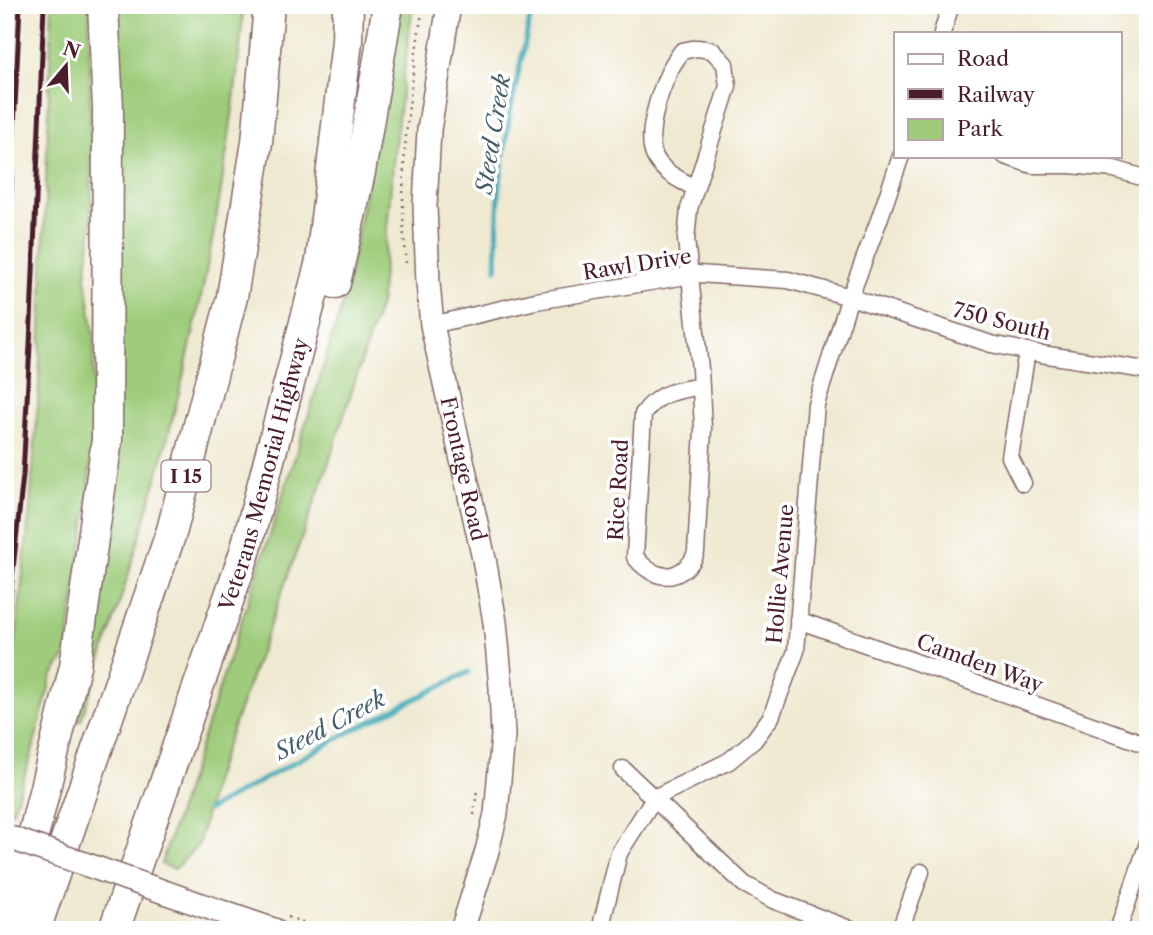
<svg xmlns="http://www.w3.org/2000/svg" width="1153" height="935" font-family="'Libre Caslon Text',serif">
<rect width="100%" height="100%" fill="#fff"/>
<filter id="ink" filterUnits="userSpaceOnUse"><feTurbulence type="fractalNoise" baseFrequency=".0143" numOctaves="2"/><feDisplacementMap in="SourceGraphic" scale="14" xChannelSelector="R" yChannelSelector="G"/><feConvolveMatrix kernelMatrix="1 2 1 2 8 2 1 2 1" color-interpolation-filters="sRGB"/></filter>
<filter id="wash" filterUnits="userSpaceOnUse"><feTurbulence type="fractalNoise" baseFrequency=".00686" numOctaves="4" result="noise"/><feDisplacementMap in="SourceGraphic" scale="28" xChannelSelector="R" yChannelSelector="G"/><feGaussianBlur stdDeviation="1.57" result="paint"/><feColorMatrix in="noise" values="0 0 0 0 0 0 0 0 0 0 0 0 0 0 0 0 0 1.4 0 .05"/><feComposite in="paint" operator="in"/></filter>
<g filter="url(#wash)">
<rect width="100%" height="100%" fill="#eee9d0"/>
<!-- green -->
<g fill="#9ecc7a" stroke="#747652" stroke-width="2">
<polygon points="52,5 89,5 92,225 86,278 94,336 92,428 88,506 66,656 52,676 31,756 12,812 5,810 5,706 16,637 30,509 39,388"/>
<path d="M110,5H244C240,44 237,83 231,121C218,220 198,320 173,417C147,519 115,620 81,720L77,721L76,717L87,668Z"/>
<polygon points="400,5 413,5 395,143 380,304 327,468 213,782 199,844 175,869 161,864 270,535 311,407 347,288"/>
</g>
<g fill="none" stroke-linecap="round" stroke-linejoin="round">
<!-- stream -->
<g stroke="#3aa9b8" stroke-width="5">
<polyline points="496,269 499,189 510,112 533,5"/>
<polyline points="208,810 349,732 469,672"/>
</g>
</g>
</g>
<g filter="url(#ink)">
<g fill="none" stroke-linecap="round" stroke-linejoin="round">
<!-- street casing -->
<g stroke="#836665" stroke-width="19">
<g id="street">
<polyline points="942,33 951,5"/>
<polyline points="1005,156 1032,165 1070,165 1114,169 1148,179"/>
<path d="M695,188C681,180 665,174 656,159C643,138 660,91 670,70C673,63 678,57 682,51L697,48L712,50L725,64L728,86L689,209L686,239L700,369L703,429L696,552C694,560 690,565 683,570C665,583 647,572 635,557L643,414C659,391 676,391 701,386"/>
<polyline points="432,325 536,301 698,274 788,280 850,297 991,344 1041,354 1139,369 1148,372"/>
<polyline points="1023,483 1010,457 1027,351"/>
<polyline points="798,620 1148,745"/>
<polyline points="623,769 744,884 773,900 852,930"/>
<polyline points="600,930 619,853 654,798 729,761 754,740 771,717 796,651 816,404 850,297 879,220 901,156"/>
<polyline points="900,930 921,872"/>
<polyline points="1118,930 1148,843"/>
</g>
</g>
<!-- secondary casing -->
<g stroke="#836665" stroke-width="26">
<g id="secondary">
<path id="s1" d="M449,5L429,130L425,206L428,283L432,325L484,559L495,622L501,687L503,736L496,814L487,851L462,930"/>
<polyline points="187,900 274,930"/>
</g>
</g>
<!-- highway casing -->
<g stroke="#836665" stroke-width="33">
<g id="highway">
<polyline points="335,283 360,172 388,5"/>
<polyline points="10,930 75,666 107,440 108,109 103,5"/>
<polyline points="35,930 172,530 232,297 257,142 269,5"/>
<path id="s2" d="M114,930L245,552L321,261L347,41L348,5"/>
</g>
</g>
<!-- path -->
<g stroke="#836665" stroke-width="2.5" stroke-dasharray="2 5" stroke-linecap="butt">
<path d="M406,263C397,177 410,90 423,5"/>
<polyline points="474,815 477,790"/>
<polyline points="288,917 326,930"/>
</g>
<!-- street -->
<use href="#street" stroke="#fff" stroke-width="16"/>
<!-- secondary -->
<use href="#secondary" stroke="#fff" stroke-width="23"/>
<!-- highway -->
<use href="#highway" stroke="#fff" stroke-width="30"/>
<!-- rail -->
<g stroke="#4a1f2b" stroke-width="5">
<polyline points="5,310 20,5"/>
<polyline points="5,645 23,475 30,345 44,5"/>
</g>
<!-- secondary-bridge casing -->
<g stroke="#836665" stroke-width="26" stroke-linecap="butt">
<polyline id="secondary-bridge" points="5,836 187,900"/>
</g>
<!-- secondary-bridge -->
<use href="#secondary-bridge" stroke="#fff" stroke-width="23"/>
</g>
</g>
<g text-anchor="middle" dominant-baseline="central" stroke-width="7" stroke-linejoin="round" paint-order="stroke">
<!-- shield labels -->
<rect fill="#fff" stroke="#80626b" stroke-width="2" x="161.5" y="460.5" width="49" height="31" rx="5"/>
<g font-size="19" font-weight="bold" fill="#4a1f2b">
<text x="186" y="476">I 15</text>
</g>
<!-- street labels -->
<g font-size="21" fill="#4a1f2b" stroke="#fff">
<text transform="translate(637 264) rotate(-9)">Rawl Drive</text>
<text transform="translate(1002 321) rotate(14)">750 South</text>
<text stroke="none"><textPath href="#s1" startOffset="469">Frontage Road</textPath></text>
<text stroke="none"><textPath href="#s2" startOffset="480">Veterans Memorial Highway</textPath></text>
<text transform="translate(618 490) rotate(-87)">Rice Road</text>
<text transform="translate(780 574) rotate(-85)">Hollie Avenue</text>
<text transform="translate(980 663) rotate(20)">Camden Way</text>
</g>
<!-- water labels -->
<g font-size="23" font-style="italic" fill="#435d6a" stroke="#fff">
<text transform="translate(493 134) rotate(-81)">Steed Creek</text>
<text transform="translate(330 725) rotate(-28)">Steed Creek</text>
</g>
</g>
<!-- margin -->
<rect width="1153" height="935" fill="none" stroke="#fff" stroke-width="28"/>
<!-- legend -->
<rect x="894" y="32" width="228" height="126" fill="#ffffff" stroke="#b7a5aa" stroke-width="2"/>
<rect x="908" y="54" width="35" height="10" fill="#ffffff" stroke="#b7a5aa" stroke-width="2"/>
<text x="957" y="66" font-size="21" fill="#4a1f2b">Road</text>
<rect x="908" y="89" width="35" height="10" fill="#4a1f2b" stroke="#b7a5aa" stroke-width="2"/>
<text x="957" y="102" font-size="21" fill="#4a1f2b">Railway</text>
<rect x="908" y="119" width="35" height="21" fill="#9ecc7a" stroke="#b7a5aa" stroke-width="2"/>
<text x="957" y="136" font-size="21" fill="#4a1f2b">Park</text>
<!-- north arrow -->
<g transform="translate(66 66) rotate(19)" stroke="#ffffff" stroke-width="5" paint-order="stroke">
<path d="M0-5L12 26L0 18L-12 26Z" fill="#4a1f2b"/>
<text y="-10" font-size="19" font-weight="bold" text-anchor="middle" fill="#4a1f2b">N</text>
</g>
</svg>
